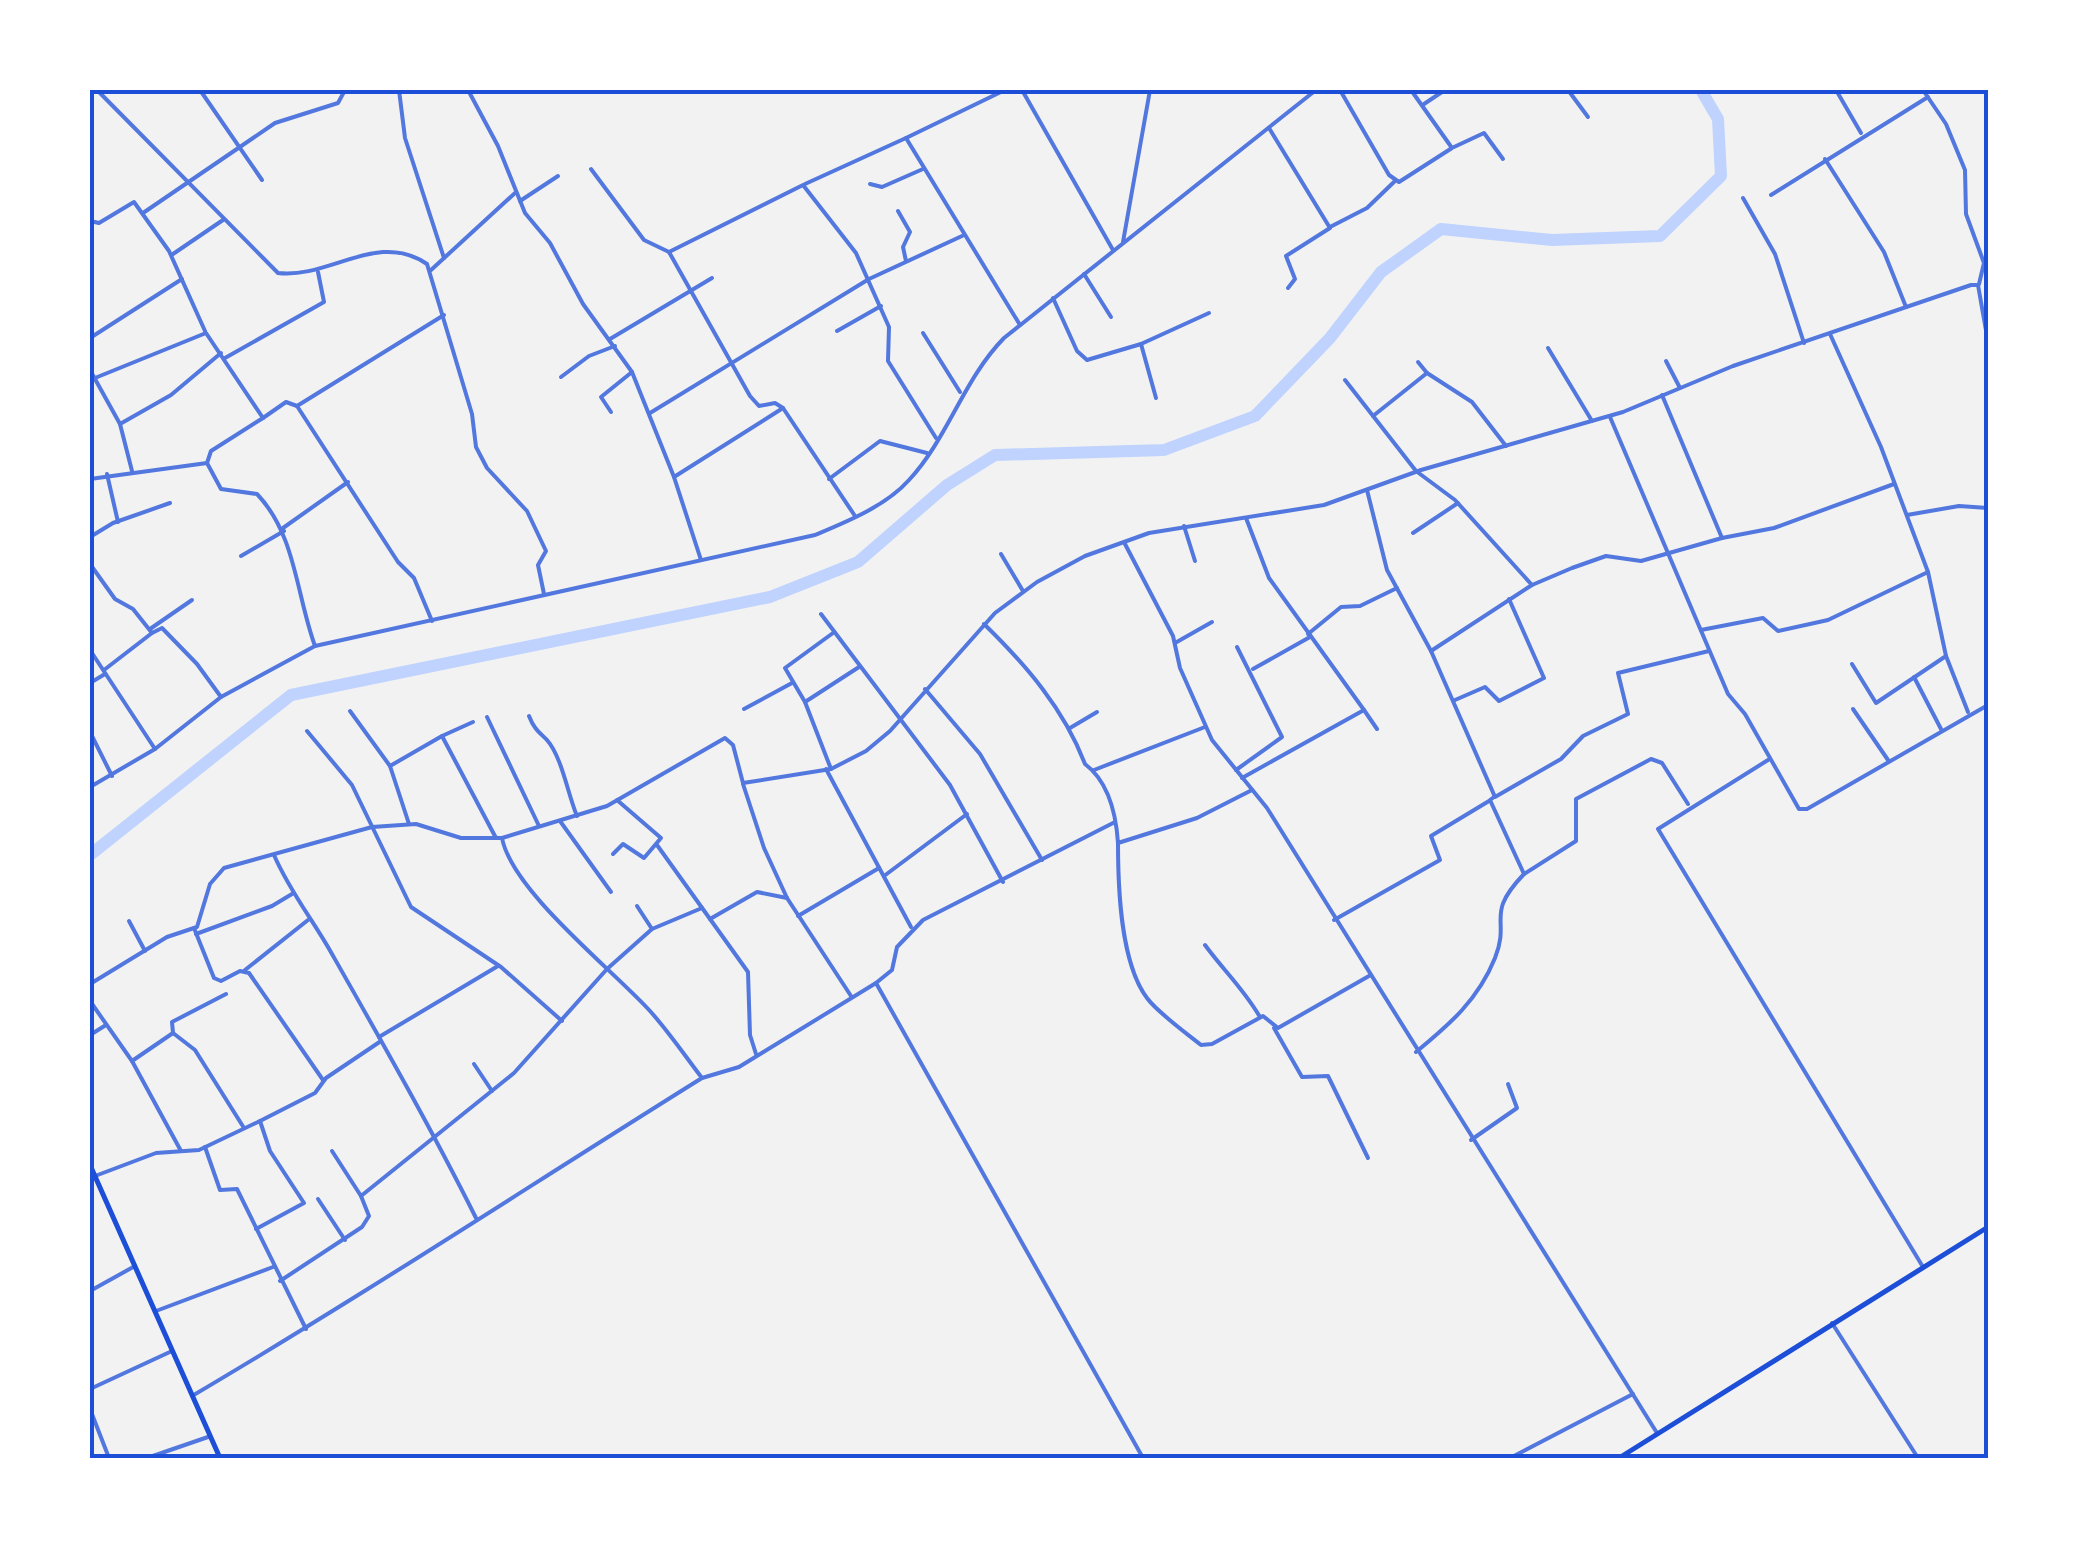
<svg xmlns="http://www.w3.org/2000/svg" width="2078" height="1548" font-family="Ubuntu,sans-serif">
<rect width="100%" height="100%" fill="#f2f2f2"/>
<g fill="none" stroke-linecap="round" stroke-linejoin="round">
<!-- river -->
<polyline stroke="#bfd3fe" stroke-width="12" points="90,855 291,695 770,597 858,562 947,485 995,455 1164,450 1255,416 1330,338 1381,272 1441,229 1552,240 1660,236 1721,176 1718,119 1701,90"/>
<!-- minor -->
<g stroke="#5277de" stroke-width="4">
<path d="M97,90L278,273C329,279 378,230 427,264L472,414L476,447L487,468L527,511L546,551L538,565L544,594"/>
<polyline points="200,90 262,180"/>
<polyline points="399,90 405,138 444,258"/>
<polyline points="468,90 498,146 525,213 550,243 583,304 632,372 674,477 701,560"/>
<polyline points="1022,90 1113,250"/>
<polyline points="1340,90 1389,175 1399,182 1452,148 1411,90"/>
<polyline points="1568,90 1588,117"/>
<polyline points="1836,90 1861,133"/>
<polyline points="1923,90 1946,124 1965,170 1966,214 1984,263 1979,284"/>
<polyline points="1424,104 1445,90"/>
<polyline points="1269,128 1330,228 1286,256 1295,279 1288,288"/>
<polyline points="906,138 1005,90"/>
<polyline points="1454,147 1484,133 1503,159"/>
<polyline points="1825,159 1884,252 1906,307"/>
<polyline points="591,169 644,240 669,252 803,185 856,253 889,327 888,361 936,438"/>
<polyline points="805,184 906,138 1020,325"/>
<polyline points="870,184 882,187 923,169"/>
<polyline points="1771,195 1928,97"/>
<polyline points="1743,198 1775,254 1804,343"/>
<polyline points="520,201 558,176"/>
<polyline points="898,211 910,232 903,247 906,261"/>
<polyline points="143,213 275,123 338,103 345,90"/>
<polyline points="90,221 99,223 134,202 169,251 205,331"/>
<polyline points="1330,227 1367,208 1395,181"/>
<polyline points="1123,242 1150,90"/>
<polyline points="669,252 750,396 759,406 775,403 783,408 855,516"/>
<polyline points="173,254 223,220"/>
<polyline points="431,270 515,193"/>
<polyline points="1084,274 1111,317"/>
<polyline points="1053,298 1077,351 1087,360 1141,344 1209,313"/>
<polyline points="837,331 881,306"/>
<polyline points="923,333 960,392"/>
<polyline points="1830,334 1881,447 1928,572 1946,656 1876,703 1852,664"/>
<polyline points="90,338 182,279"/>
<polyline points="610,339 712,278"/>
<polyline points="1141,344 1156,398"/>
<polyline points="1548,348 1592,421"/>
<polyline points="225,358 324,302 318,272"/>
<polyline points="1666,361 1680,388"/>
<polyline points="1418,362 1427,373"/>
<polyline points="90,370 120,424 132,471"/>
<polyline points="561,377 589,356 615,346"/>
<polyline points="90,380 206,333 263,418 286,402 297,406 398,562 414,578 432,621"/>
<polyline points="1345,380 1416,471 1455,500 1532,585"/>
<polyline points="1662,395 1722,538 1774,528 1894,484"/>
<polyline points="297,406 444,315"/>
<polyline points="611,412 601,397 632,372"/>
<polyline points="650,413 869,279 962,236"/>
<polyline points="1373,416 1427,373 1472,402 1506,446"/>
<polyline points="1610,417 1728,694 1745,714 1799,809 1807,809 1988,705"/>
<polyline points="120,424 171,395 221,353"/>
<path d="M207,463L221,489L257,494C296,535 296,594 315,646"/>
<polyline points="107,474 118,522"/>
<polyline points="674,477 783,408"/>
<polyline points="90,479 207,463 211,451 263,418"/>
<polyline points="829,479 880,441 927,453"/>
<polyline points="1367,490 1387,570 1431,651 1495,797 1561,759 1583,736 1628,714 1618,673 1709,651"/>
<polyline points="1907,515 1959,506 1988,508"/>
<polyline points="1246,518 1269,578 1364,710"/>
<polyline points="1184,526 1195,561"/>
<polyline points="283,528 348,482"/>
<polyline points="1413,533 1458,503"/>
<polyline points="90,537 113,523 170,503"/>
<polyline points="1125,544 1173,636 1180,668 1212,740 1267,808 1657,1433"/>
<polyline points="1001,554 1023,591"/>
<polyline points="241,556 284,531"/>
<polyline points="90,564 115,599 133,609 152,633 162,628 197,664 221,697"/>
<polyline points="821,614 950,785 1003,882"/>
<path d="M984,624C1026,665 1064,709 1085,764C1109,782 1116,813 1118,843L1197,818L1252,790"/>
<polyline points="150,629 192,600"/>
<polyline points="1701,630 1763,618 1778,631 1828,620 1928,572"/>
<polyline points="1308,634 1341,607 1360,606 1397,588"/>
<polyline points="1175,643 1212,622"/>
<polyline points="90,650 155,749"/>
<polyline points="1431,651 1532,585 1572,568 1606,556 1641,561 1722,538"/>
<polyline points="1946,656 1968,712"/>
<polyline points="1253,669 1310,637"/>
<polyline points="104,670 152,633"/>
<polyline points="1914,677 1941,729"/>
<polyline points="90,683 105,674"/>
<polyline points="925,689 980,754 1042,860"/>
<polyline points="1455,700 1485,687 1499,701 1544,678 1509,599"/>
<polyline points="805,702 859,667"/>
<polyline points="744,709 792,683"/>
<polyline points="1853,709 1888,760"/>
<polyline points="350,711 390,766 409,824"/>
<polyline points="90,714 90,730"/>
<path d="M529,716C534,729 539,732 547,740C562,757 568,795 577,816"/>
<polyline points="487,717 539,826"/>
<polyline points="1070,728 1097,712"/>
<polyline points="307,731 352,785 411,907 501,967 562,1021"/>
<polyline points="90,732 112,776"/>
<polyline points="442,736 473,722"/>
<polyline points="1768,760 1658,829 1923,1267"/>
<polyline points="390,766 442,736 496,838"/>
<polyline points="826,769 911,927"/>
<polyline points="831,769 805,702 785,668 833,633"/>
<polyline points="1094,770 1205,727"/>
<polyline points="1236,770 1282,737 1237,647"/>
<polyline points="1242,778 1364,710 1377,729"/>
<polyline points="743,784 764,848 787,898 851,996"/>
<path d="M90,787L155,749L221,697L315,646L815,535C846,522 886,506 909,480C948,438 963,380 1004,338L1316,90"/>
<polyline points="560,821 611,892"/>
<path d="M502,838C512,891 613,970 650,1011C669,1032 685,1056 702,1078"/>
<path d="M1118,843C1118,886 1120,962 1147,998C1157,1012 1186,1033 1201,1045L1212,1044L1263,1016L1278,1028L1369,976"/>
<polyline points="657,845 748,972 750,1035 756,1054"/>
<polyline points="613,854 623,844 644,858 661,838 617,800"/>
<path d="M274,855C290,892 313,920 332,954C382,1042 431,1128 476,1218"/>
<polyline points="1524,874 1576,841 1576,799 1651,759 1662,763 1688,804"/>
<polyline points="884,876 967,814"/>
<polyline points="637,906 652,929"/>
<polyline points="798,916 879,868"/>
<polyline points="710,919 757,892 787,898"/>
<polyline points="1334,920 1440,860 1431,836 1489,801"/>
<polyline points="129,921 145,951"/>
<polyline points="194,928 214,978 221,981 240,971 249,973 323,1080"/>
<polyline points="196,934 272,906 292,894"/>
<path d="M1205,945C1224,971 1243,988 1260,1017"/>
<polyline points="245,970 308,920"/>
<polyline points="876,983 1143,1458"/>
<polyline points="90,984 167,937 197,927 210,884 224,868 372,827 416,824 461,838 502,838 607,806 725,738 733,745 743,783 831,769 866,751 890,731 995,613 1037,582 1085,556 1149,533 1324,505 1421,470 1623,412 1733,366 1971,285 1978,285 1988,342"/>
<polyline points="90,1001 132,1061"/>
<polyline points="1274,1028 1302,1077 1328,1076 1368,1158"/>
<polyline points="173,1033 132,1061 181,1151"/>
<polyline points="173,1033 195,1050 244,1128"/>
<polyline points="173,1033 172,1022 226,994"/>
<polyline points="90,1035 106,1025"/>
<polyline points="379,1037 498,966"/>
<path d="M1416,1052C1450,1024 1478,1000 1495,958C1511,918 1484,916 1524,874L1490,800L1494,797"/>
<polyline points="474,1064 492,1091"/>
<polyline points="1471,1140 1517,1108 1508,1084"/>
<polyline points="205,1147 220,1190 237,1189 306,1329"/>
<polyline points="332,1151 361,1196"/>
<polyline points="95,1176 156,1153 199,1150 260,1121 315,1093 326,1078 381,1041"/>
<polyline points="318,1199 345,1240"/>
<polyline points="256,1229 304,1203 270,1151 260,1121"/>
<polyline points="280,1281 362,1227 369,1216 361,1196 514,1073 607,969 652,929 702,908"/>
<polyline points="90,1291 135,1266"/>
<polyline points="156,1311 273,1267"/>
<polyline points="1832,1323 1918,1458"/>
<polyline points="90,1389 172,1351"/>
<path d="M192,1396C365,1294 532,1184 702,1078L739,1067L876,983L892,970L897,947L923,920L1115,822"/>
<polyline points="90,1409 109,1458"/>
<polyline points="147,1458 208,1437"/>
<polyline points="1510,1458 1633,1394"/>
</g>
<!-- primary -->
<g stroke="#1d4ed8" stroke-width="5">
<polyline points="90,1165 220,1458"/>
<polyline points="1619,1458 1988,1227"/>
</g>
</g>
<!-- border -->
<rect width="2078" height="1548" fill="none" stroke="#ffffff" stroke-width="185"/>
<rect x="92" y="92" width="1894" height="1364" fill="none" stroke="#1d4ed8" stroke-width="4"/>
</svg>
